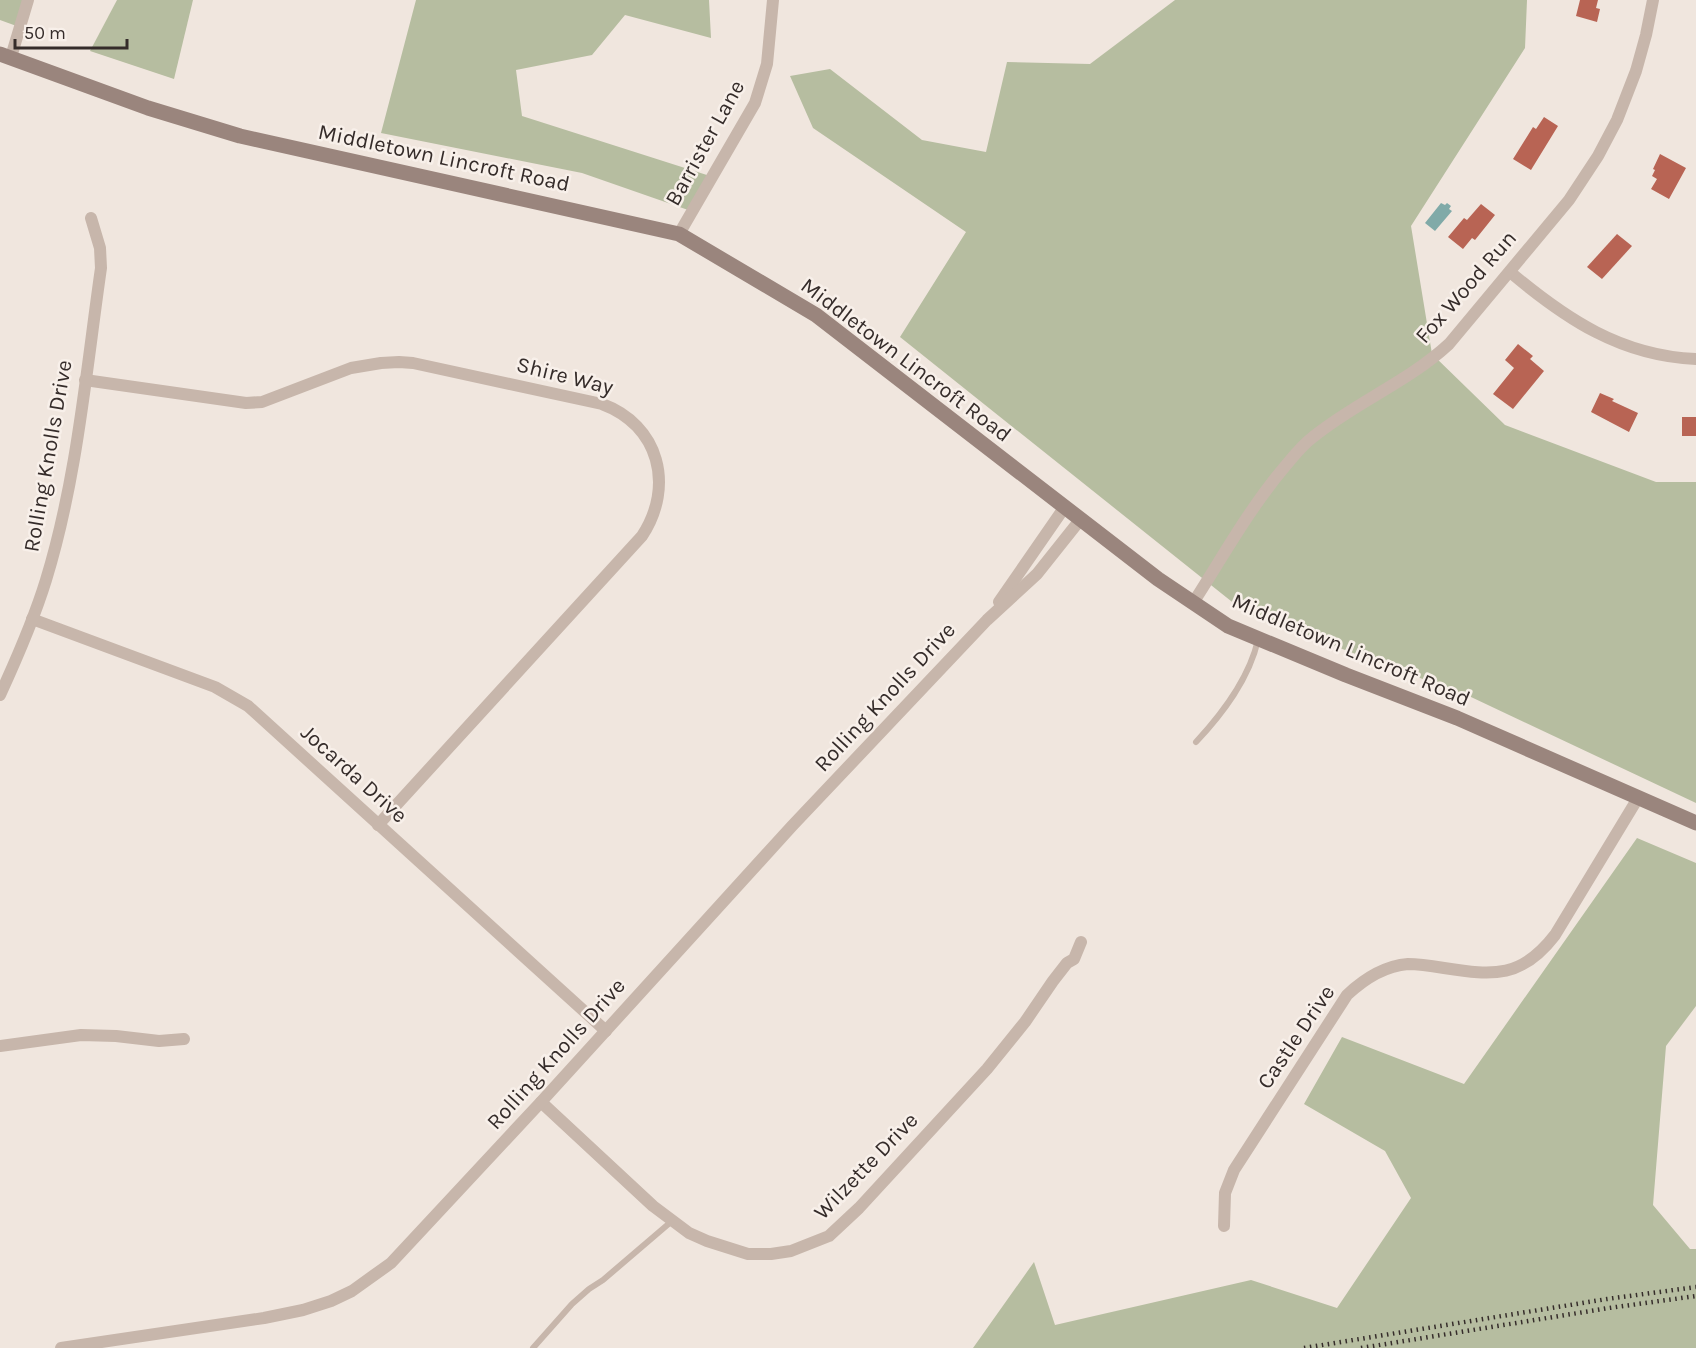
<svg xmlns="http://www.w3.org/2000/svg" width="1696" height="1348" font-family="Karla,sans-serif">
<rect width="100%" height="100%" fill="#f0e6de"/>
<!-- green -->
<g fill="#b6bda0">
<polygon points="0,0 30,0 22,28 0,20"/>
<polygon points="117,0 193,0 174,79 90,51"/>
<polygon points="416,0 709,0 711,38 625,15 592,55 516,70 522,116 710,176 691,211 582,173 381,133"/>
<polygon points="1175,0 1527,0 1525,48 1411,226 1432,354 1505,425 1656,482 1696,482 1696,803 1471,697 1246,613 900,337 966,232 813,128 790,76 830,69 922,140 986,152 1007,62 1090,64"/>
<polygon points="1637,838 1696,863 1696,1006 1666,1046 1653,1205 1690,1249 1696,1249 1696,1348 973,1348 1034,1262 1055,1325 1251,1280 1337,1308 1411,1198 1385,1151 1304,1104 1342,1037 1464,1084"/>
</g>
<!-- water -->
<polygon fill="#80aaa8" points="1441,203 1445,205 1447,203 1451,206 1449,209 1452,211 1435,231 1425,223"/>
<!-- building -->
<g fill="#b86454">
<polygon points="1580,0 1598,0 1596,8 1600,9 1597,22 1576,16"/>
<polygon points="1544,117 1558,126 1531,170 1513,159 1533,127 1536,129"/>
<polygon points="1660,154 1686,168 1669,199 1651,189 1657,179 1652,176 1655,170 1653,169"/>
<polygon points="1481,204 1495,215 1475,240 1472,238 1463,249 1448,237 1464,218 1467,220"/>
<polygon points="1617,234 1632,246 1602,279 1587,267"/>
<polygon points="1518,344 1533,356 1530,359 1544,371 1513,409 1493,394 1514,368 1505,360"/>
<polygon points="1600,393 1614,399 1612,401 1638,413 1629,432 1591,412"/>
<rect x="1682" y="417" width="14" height="19"/>
</g>
<g fill="none" stroke-linecap="round" stroke-linejoin="round">
<!-- service -->
<g stroke="#c7b6ab" stroke-width="6">
<path d="M1196,742C1223,713 1249,679 1258,640"/>
<polyline points="533,1348 572,1304 589,1289 603,1280 672,1221"/>
</g>
<!-- minor -->
<g stroke="#c7b6ab" stroke-width="12">
<polyline points="11,57 28,0"/>
<polyline points="679,234 755,103 767,64 773,0"/>
<path d="M1510,272C1566,319 1621,356 1696,359"/>
<path d="M85,380L246,403L262,402L351,368L381,363L399,362L413,363L602,404C659,425 675,486 642,536L378,825"/>
<polyline points="999,602 1064,508"/>
<path d="M1193,603C1222,558 1248,511 1282,470C1292,458 1301,446 1313,437C1356,402 1408,382 1449,344L1569,200L1598,156L1617,120L1636,71L1646,35L1653,0"/>
<polyline points="32,619 215,687 248,706 606,1031"/>
<path d="M0,695C17,658 34,619 46,580C77,479 86,372 101,268L100,248L91,218"/>
<polyline points="0,1046 81,1035 116,1036 159,1041 184,1039"/>
<polyline points="541,1102 653,1206 689,1233 707,1241 748,1254 771,1254 791,1251 829,1236 859,1208 987,1069 1025,1022 1053,981 1067,963 1074,959 1081,942"/>
<path d="M1224,1226L1225,1193L1234,1170L1347,995C1364,979 1384,966 1408,964C1420,964 1432,966 1444,968C1494,976 1522,978 1555,935L1638,798"/>
<polyline points="61,1348 264,1318 303,1310 331,1301 352,1291 391,1263 541,1102 792,826 987,620 1037,574 1080,520"/>
</g>
<!-- secondary -->
<polyline stroke="#9a857d" stroke-width="15" points="0,54 148,108 240,136 679,234 816,315 1158,579 1228,626 1346,675 1457,718 1696,823"/>
<!-- rail -->
<g stroke="#352c2a" stroke-width="4.5" stroke-dasharray="1.5 4.5" stroke-linecap="butt">
<polyline points="1304,1348 1607,1299 1696,1287"/>
<polyline points="1361,1348 1609,1308 1696,1296"/>
</g>
</g>
<g text-anchor="middle" dominant-baseline="central" stroke-width="5" stroke-linejoin="round" paint-order="stroke">
<!-- street labels -->
<g font-size="22" fill="#352c2a" stroke="#f8f0ea">
<text transform="translate(705 143) rotate(-61)">Barrister Lane</text>
<text transform="translate(444 158) rotate(12)">Middletown Lincroft Road</text>
<text transform="translate(1466 287) rotate(-49)">Fox Wood Run</text>
<text transform="translate(906 360) rotate(37)">Middletown Lincroft Road</text>
<text transform="translate(565 376) rotate(14)">Shire Way</text>
<text transform="translate(48 456) rotate(-80)">Rolling Knolls Drive</text>
<text transform="translate(1351 650) rotate(23)">Middletown Lincroft Road</text>
<text transform="translate(885 697) rotate(-47)">Rolling Knolls Drive</text>
<text transform="translate(354 774) rotate(42)">Jocarda Drive</text>
<text transform="translate(1296 1037) rotate(-56)">Castle Drive</text>
<text transform="translate(556 1054) rotate(-48)">Rolling Knolls Drive</text>
<text transform="translate(866 1166) rotate(-46)">Wilzette Drive</text>
</g>
</g>
<!-- scale -->
<path d="M15 39v9h112v-9" fill="none" stroke="#352c2a" stroke-width="3"/>
<text x="24" y="39" font-size="18" fill="#352c2a" stroke="#f8f0ea" stroke-width="4.5" paint-order="stroke">50 m</text>
</svg>
